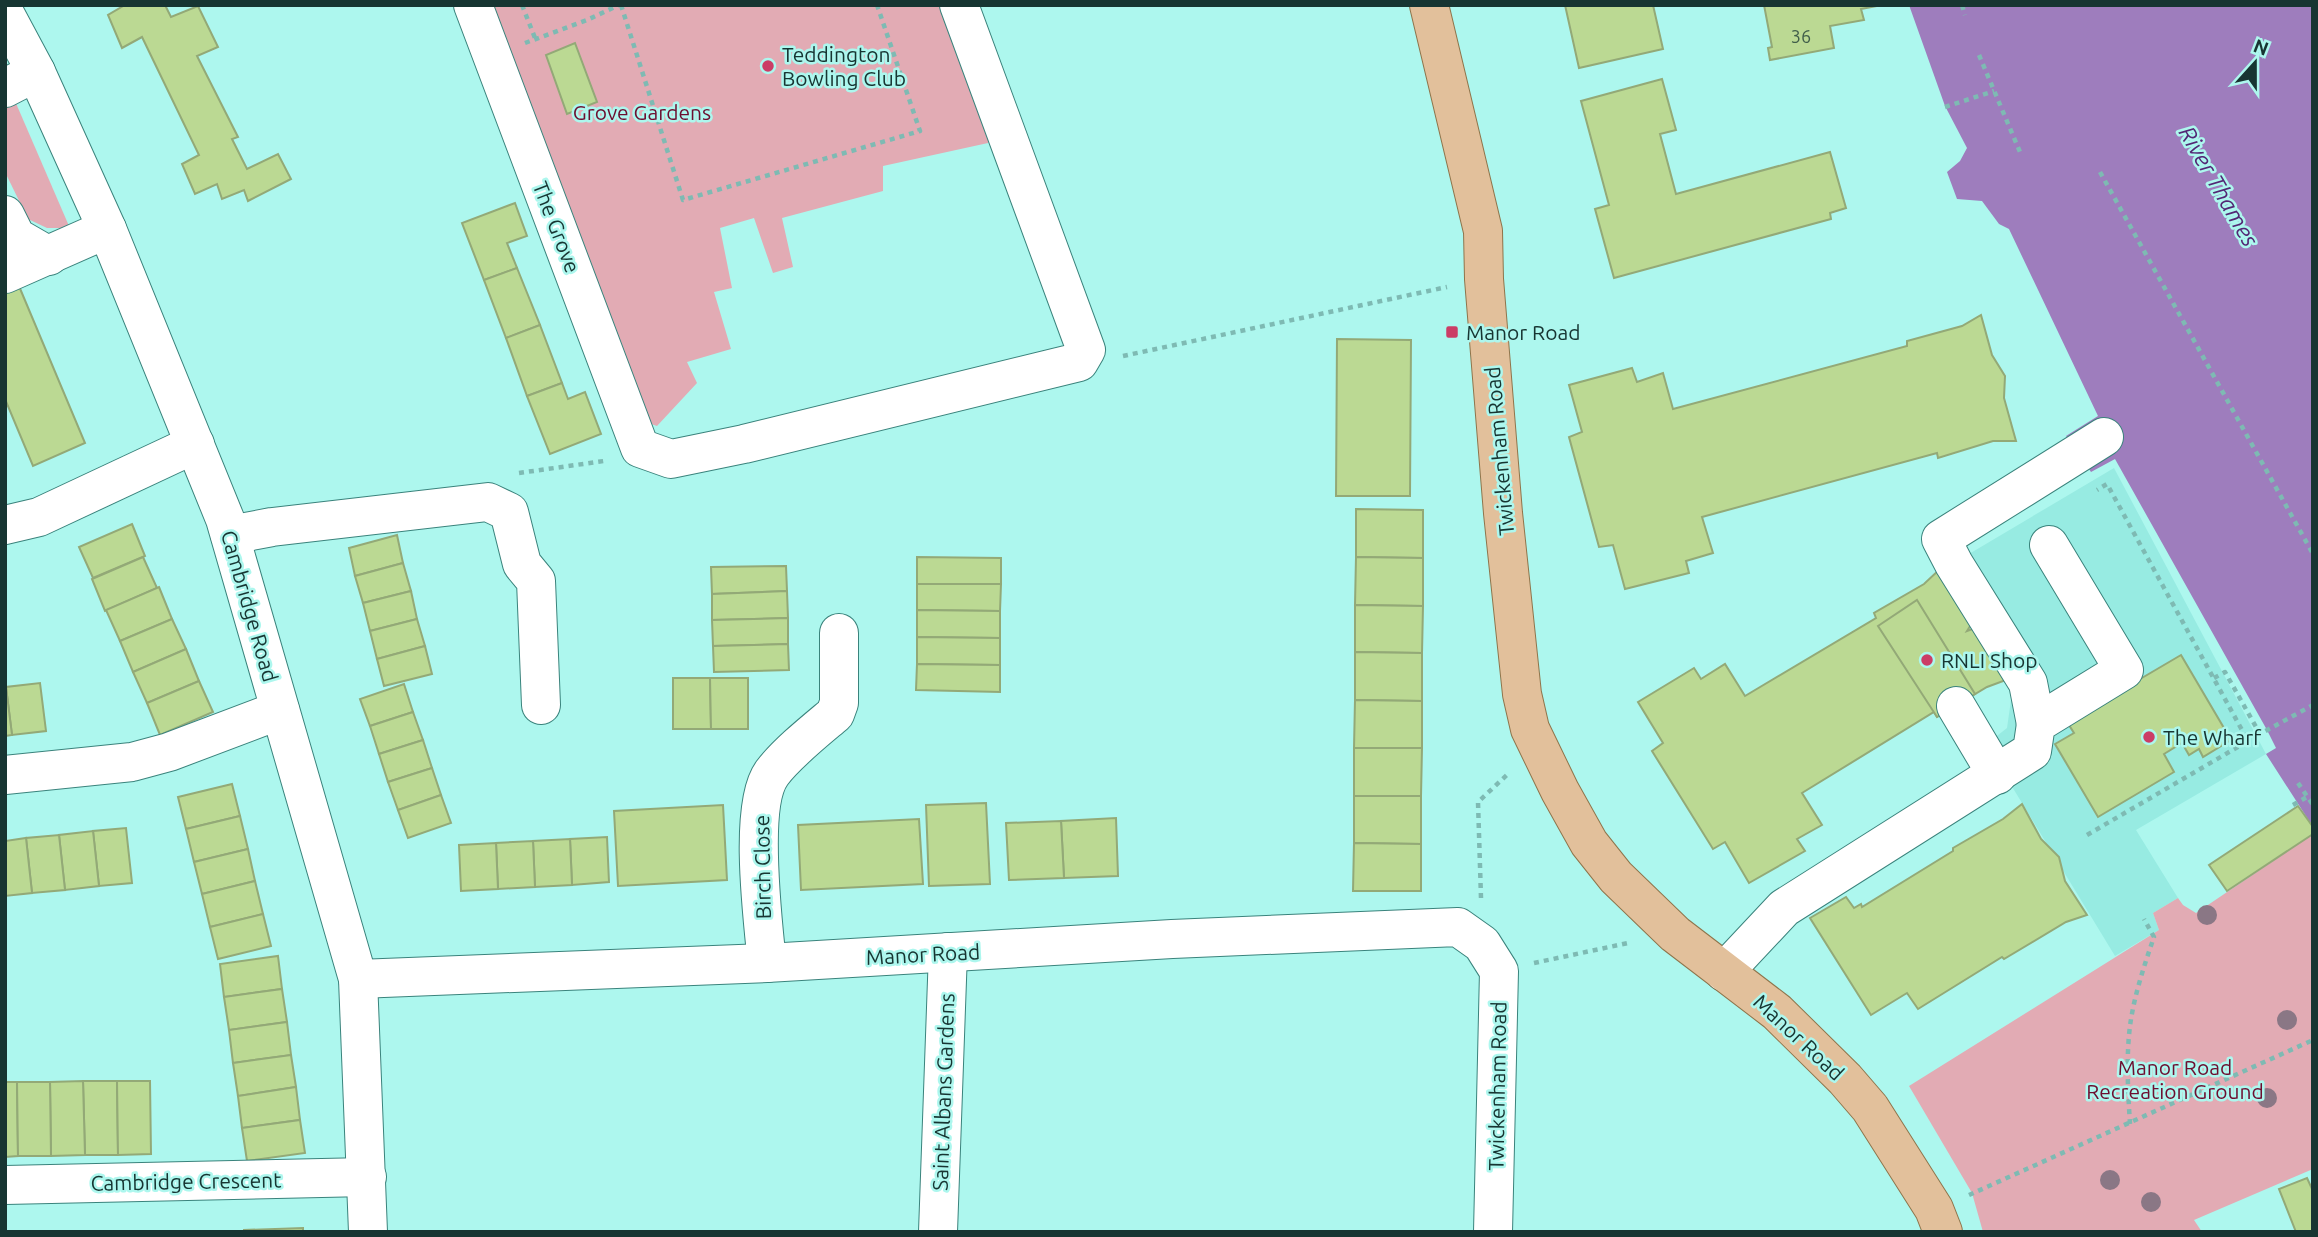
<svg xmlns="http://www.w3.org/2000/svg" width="2318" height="1237" font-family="Ubuntu,sans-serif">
<rect width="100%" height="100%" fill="#adf7ee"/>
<!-- built -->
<polygon fill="#97ebe2" points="2114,468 2266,754 2136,830 2178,898 2153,913 2159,930 2115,956 1991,752 1988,743 2007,728 2013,686 1947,567"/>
<!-- green -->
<g fill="#e2abb4">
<polygon points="483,5 971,5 994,114 988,143 883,166 883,191 782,218 793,267 773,273 754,218 720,228 732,288 714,292 731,349 687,362 697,383 657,426 613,411"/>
<polygon points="15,101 69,226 62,228 47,228 28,219 5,172 5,105"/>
<polygon points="2313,834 2313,1169 2194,1220 2202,1232 1983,1232 1972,1193 1909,1086 2159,930 2153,913 2178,898 2183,905 2196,913"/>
</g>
<!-- water -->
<polygon fill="#9e7dbd" points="1909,5 2313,5 2313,827 2266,754 2276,748 2267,730 2115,459 2091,472 2066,436 2098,416 2009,229 1999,224 1982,201 1957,199 1947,172 1960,161 1967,148 1945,106"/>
<!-- building -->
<g fill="#bbd993" stroke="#93a977" stroke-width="2">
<polygon points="125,5 165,5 171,17 198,6 218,47 197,56 238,137 232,139 247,169 278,154 291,179 248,201 244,190 222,199 217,184 195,194 182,164 199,155 142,37 122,48 108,15"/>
<polygon points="1565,5 1653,5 1663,49 1579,68"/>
<polygon points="1764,5 1882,5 1861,9 1864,20 1830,26 1834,48 1770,60 1768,48 1772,47"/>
<polygon points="575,43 597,102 567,114 546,55"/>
<polygon points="1662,79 1676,130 1660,134 1676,194 1830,152 1846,208 1830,213 1831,219 1614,278 1595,209 1609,205 1581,101"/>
<polygon points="515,203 527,236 507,243 517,268 484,280 462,223"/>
<polygon points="517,268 540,325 506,338 484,280"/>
<polygon points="16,279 85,443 33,466 5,399 5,284"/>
<polygon points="1981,315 1992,355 2005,376 2004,398 2016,441 1993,441 1938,458 1937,453 1702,517 1713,553 1686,561 1689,573 1625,589 1613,545 1599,547 1569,437 1582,432 1569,385 1632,368 1637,382 1663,373 1673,409 1907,346 1907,341 1962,326"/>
<polygon points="540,325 562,383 527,396 506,338"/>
<polygon points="1337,339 1411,340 1410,496 1336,496"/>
<polygon points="562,383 568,399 585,392 601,434 550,454 527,396"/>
<polygon points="1356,509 1423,510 1423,558 1356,557"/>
<polygon points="132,524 145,556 93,578 79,547"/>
<polygon points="397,535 403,563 355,576 349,548"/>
<polygon points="143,557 157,588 105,611 92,579"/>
<polygon points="917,557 1001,558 1001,584 917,584"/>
<polygon points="1356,557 1423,558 1423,606 1355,605"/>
<polygon points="403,563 411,591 363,603 355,576"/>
<polygon points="786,566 787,591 712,594 711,567"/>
<polygon points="1941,568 1974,620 1967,631 1978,627 2006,680 1987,687 1937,717 1934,712 1802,793 1822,825 1797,839 1805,851 1749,883 1725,842 1713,849 1652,751 1663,743 1638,702 1694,668 1701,679 1725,664 1745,696 1876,618 1874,613 1924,584"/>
<polygon points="917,584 1001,584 1000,611 917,610"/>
<polygon points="159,587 172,619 120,641 106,610"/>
<polygon points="411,591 417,619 370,631 363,603"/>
<polygon points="787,591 788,618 712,620 712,594"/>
<polygon points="1917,600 1975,694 1937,717 1878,626"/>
<polygon points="1355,605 1423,606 1422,653 1355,652"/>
<polygon points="917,610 1000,611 1000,638 917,637"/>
<polygon points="788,618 788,644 713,646 712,620"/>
<polygon points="172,619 186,649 133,672 120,641"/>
<polygon points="417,619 425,646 377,659 370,631"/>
<polygon points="917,637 1000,638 1000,665 917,664"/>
<polygon points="788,644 789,670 714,672 713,646"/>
<polygon points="425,646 432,674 384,686 377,659"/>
<polygon points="186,649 199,681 147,703 133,672"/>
<polygon points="1355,652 1422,653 1422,701 1355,700"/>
<polygon points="2181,655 2231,740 2203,757 2199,749 2189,755 2182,743 2164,754 2174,772 2098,817 2055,744 2074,733 2067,722"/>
<polygon points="917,664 1000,665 1000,692 916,690"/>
<polygon points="673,678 710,678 711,729 673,729"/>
<polygon points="710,678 748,678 748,729 711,729"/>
<polygon points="199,681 213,712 160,735 147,703"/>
<polygon points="40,683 46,731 12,735 6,687"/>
<polygon points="404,684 413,712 370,726 360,699"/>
<polygon points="6,687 12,735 5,736 5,687"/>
<polygon points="1355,700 1422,701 1422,748 1354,748"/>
<polygon points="413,712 423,740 379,754 370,726"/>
<polygon points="423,740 432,768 388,782 379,754"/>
<polygon points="1354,748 1422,748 1421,796 1354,796"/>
<polygon points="432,768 441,795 398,810 388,782"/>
<polygon points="232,784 240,816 186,829 178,797"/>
<polygon points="441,795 451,823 408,838 398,810"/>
<polygon points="1354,796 1421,796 1421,844 1354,843"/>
<polygon points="986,803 990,884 929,886 926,805"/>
<polygon points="2022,804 2041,839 2059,857 2065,881 2087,915 2066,922 2004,959 2002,957 1918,1009 1907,993 1871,1015 1810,918 1846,897 1854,908 1861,904 1862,907 1953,851 1953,848 2003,819"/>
<polygon points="723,805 727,880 618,886 614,811"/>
<polygon points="2298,806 2313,827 2313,834 2227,891 2209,865"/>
<polygon points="240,816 248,849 194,862 186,829"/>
<polygon points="1116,818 1118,876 1064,878 1061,821"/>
<polygon points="919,819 923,884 801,890 798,825"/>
<polygon points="1061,821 1064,878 1009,880 1006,823"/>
<polygon points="126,828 132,883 99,886 93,831"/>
<polygon points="93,831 99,886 65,890 59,835"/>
<polygon points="59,835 65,890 32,893 26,838"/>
<polygon points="607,837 609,882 572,885 570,839"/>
<polygon points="26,838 32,893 5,896 5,841"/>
<polygon points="570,839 572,885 535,887 533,841"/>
<polygon points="533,841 535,887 498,889 496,843"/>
<polygon points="496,843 498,889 461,891 459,845"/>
<polygon points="1354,843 1421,844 1421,891 1353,891"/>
<polygon points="248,849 255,881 202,894 194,862"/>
<polygon points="255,881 263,914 210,927 202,894"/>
<polygon points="263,914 271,946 218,959 210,927"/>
<polygon points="278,956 282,989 224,997 220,964"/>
<polygon points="282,989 287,1022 229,1030 224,997"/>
<polygon points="287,1022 291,1055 233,1063 229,1030"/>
<polygon points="291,1055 296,1087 238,1096 233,1063"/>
<polygon points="83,1081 117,1081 118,1155 85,1155"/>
<polygon points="83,1081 85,1155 51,1156 50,1082"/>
<polygon points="117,1081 150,1081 151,1154 118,1155"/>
<polygon points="5,1082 17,1082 18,1156 5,1157"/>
<polygon points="17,1082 50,1082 51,1156 18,1156"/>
<polygon points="296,1087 300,1120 242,1128 238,1096"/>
<polygon points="300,1120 305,1153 247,1161 242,1128"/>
<polygon points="2307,1178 2313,1191 2313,1232 2296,1232 2279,1189"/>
<polygon points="303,1228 303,1232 244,1232 244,1230"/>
</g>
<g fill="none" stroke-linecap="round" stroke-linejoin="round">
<!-- minor casing -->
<g stroke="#3a837c" stroke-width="40">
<g id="minor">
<polyline points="473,5 640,448 671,459 744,444 1079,362 1086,350 959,5"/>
<polyline points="5,14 36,72 107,229 225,519 358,979 368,1232"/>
<polyline points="5,88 36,72"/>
<polyline points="5,215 16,237 49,256"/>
<polyline points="5,274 107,229"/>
<polyline points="5,525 39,517 195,444"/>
<polyline points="230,535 272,527 488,502 509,512 522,564 536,581 541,705"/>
<polyline points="1956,706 1997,775"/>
<polyline points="2036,724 2028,683 1954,564 1941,539 2104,437"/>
<polyline points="5,775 132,762 169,752 280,710"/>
<path d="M767,963C763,922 748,805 772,773C787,753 816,730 835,714L839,703V633"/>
<polyline points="1724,972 1784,908 2032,751 2036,724 2124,670 2049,545"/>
<polyline points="358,979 767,963 1172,939 1458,927 1482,944 1499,971 1493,1232"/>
<polyline points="5,1185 367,1177"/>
<polyline points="938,1232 948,952"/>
</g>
</g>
<!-- major casing -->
<g stroke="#8e744b" stroke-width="40">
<polyline id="major" points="1429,5 1483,231 1484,279 1503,513 1522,694 1530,729 1560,791 1589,843 1616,877 1675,934 1777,1012 1845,1079 1870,1108 1934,1209 1943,1232"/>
</g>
<!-- path -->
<g stroke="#7ebab3" stroke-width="4.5" stroke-dasharray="5 5" stroke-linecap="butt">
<polyline points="522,5 535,38"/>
<polyline points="621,5 683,200 920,131 877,5"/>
<polyline points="1962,5 1965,15"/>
<polyline points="525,43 587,20 619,5"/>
<polyline points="1979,55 2020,152"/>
<polyline points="1945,107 1994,91"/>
<polyline points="2100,172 2313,554"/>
<polyline points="1123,356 1447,287"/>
<polyline points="519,473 604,461"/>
<polyline points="2214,678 2225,672 2260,734 2313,705"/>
<polyline points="2298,783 2313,805"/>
<polyline points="2293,805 2307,797"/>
<polyline points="2087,835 2248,741 2107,484 2097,490"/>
<polyline points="1481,898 1478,802 1509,773"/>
<polyline points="1534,963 1628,943"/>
<path d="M2130,1124C2128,1092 2126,1058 2130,1026C2134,996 2144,966 2154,937L2144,919"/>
<polyline points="1969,1195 2313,1040"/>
</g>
<!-- minor -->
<use href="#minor" stroke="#fff" stroke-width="38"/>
<!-- major -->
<use href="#major" stroke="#e2c09b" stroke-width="38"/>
</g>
<!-- trees -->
<g fill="#8a7785">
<circle cx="2207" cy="915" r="10"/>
<circle cx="2287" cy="1020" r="10"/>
<circle cx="2267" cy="1098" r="10"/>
<circle cx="2110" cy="1180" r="10"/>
<circle cx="2151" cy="1202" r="10"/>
</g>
<!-- markers -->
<g fill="#cb3d66" stroke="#adf7ee" stroke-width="2.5">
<circle cx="768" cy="66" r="7"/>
<rect x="1445" y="325" width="14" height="14" rx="3.5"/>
<circle cx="1927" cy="660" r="7"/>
<circle cx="2149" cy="737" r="7"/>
</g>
<g text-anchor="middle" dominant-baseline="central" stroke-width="5" stroke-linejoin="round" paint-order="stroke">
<!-- number labels -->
<g font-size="18" fill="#405e4a">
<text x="1801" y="36">36</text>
</g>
<!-- poi labels -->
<g font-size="21" fill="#173532" stroke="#adf7ee" text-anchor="start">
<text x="782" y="54">Teddington<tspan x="782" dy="24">Bowling Club</tspan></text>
<text x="1466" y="332">Manor Road</text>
<text x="1941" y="660">RNLI Shop</text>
<text x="2163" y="737">The Wharf</text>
</g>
<!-- park labels -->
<g font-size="21" fill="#6d0e2f" stroke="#adf7ee">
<text x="642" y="112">Grove Gardens</text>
<text x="2175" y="1067">Manor Road<tspan x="2175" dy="24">Recreation Ground</tspan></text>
</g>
<!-- street labels -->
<g font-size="21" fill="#173532" stroke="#adf7ee">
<text transform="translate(557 227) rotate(69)">The Grove</text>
<text transform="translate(1499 451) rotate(-95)">Twickenham Road</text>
<text transform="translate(250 606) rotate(74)">Cambridge Road</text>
<text transform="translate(762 867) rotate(-91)">Birch Close</text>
<text transform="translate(923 954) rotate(-3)">Manor Road</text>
<text transform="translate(1799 1037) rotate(43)">Manor Road</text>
<text transform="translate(1497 1086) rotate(-89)">Twickenham Road</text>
<text transform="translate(943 1092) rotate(-88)">Saint Albans Gardens</text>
<text transform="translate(186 1181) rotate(-1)">Cambridge Crescent</text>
</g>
<!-- water labels -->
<g font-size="23" font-style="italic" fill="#532774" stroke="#adf7ee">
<text transform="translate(2219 186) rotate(60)">River Thames</text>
</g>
</g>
<!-- border -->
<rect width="2318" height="1237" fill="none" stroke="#173532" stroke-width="14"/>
<!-- north arrow -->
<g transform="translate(2255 63) rotate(21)" stroke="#adf7ee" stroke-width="5" paint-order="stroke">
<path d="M0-5L12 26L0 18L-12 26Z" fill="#173532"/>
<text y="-10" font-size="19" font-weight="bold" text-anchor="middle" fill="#173532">N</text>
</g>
</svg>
